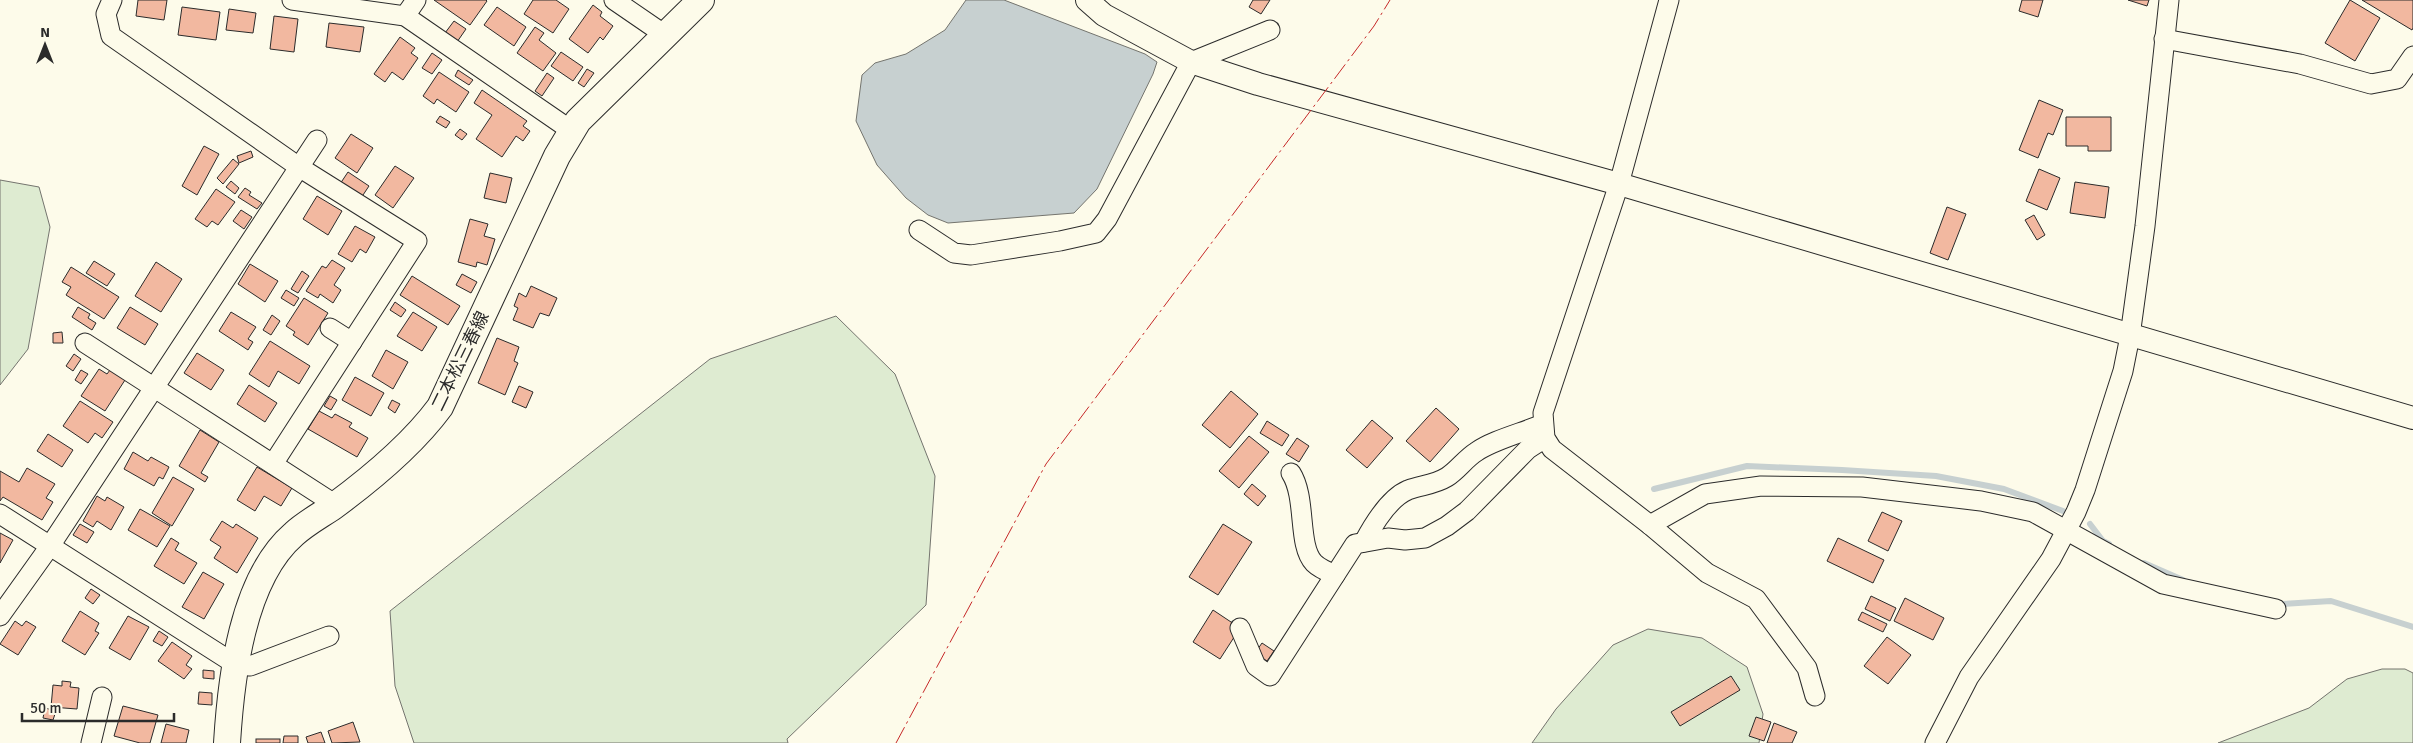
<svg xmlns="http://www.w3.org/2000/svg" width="2413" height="743" font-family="Signika,'Noto Sans JP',sans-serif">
<rect width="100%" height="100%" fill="#fdfbea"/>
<!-- green -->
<g fill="#deebd1" stroke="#74746e">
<polygon points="0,180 39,187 50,227 28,349 0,385"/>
<polygon points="836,316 895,374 935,476 926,605 787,739 788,743 414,743 395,686 390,611 710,359"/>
<polygon points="1648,629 1702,638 1747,667 1763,714 1759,743 1532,743 1556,709 1613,645"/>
<polygon points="2382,669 2405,669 2413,673 2413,743 2218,743 2309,708 2347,679"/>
</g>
<!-- water -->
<polygon fill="#c7d0d0" stroke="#74746e" points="966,0 1004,0 1145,54 1157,62 1153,74 1097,189 1074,213 948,223 928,215 906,198 877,165 856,121 862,75 875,63 906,54 945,30"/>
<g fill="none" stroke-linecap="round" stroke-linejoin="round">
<!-- stream -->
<g stroke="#c7d0d0" stroke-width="6">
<polyline points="1654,489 1747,466 1842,470 1936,476 2004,489 2063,511"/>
<polyline points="2090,524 2103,541 2109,544"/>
<polyline points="2144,563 2183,580"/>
<polyline points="2276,602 2282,604 2331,601 2413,627"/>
</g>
</g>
<!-- building -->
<g fill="#f2b8a0" stroke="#2b2b2b">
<polygon points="138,0 167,0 164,20 136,16"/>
<polygon points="434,0 486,0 487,1 470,25"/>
<polygon points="533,0 556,0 569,9 553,33 524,14"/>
<polygon points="1253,0 1270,0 1261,14 1249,7"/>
<polygon points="2022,0 2043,0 2038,17 2019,11"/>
<polygon points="2128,0 2149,0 2147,6"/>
<polygon points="2350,0 2380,18 2355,61 2325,43"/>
<polygon points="2362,0 2413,0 2413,28 2412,30"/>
<polygon points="593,5 602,12 600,16 613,26 603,40 600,37 588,53 569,39"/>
<polygon points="182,7 220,12 216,40 178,35"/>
<polygon points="497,7 526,27 514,46 484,25"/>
<polygon points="229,9 256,13 253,33 226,30"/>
<polygon points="274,16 298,19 294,52 270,49"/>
<polygon points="454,21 466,29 457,42 445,33"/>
<polygon points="329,23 364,27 360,52 326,47"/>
<polygon points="535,27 544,33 539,40 556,53 543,71 517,53"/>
<polygon points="400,37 415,48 411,53 418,58 403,80 392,72 385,82 374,74"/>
<polygon points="561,52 583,67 573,81 551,66"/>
<polygon points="432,53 442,60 432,74 422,68"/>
<polygon points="587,69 594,73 584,87 578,83"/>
<polygon points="458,70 473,80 469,85 455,76"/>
<polygon points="439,72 469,92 456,112 437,99 434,104 423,96"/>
<polygon points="547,73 554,78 542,96 535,91"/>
<polygon points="482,90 527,121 523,126 530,131 523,141 516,136 502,157 476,139 492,115 474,103"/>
<polygon points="2039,100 2063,110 2053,135 2048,133 2038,158 2019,150"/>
<polygon points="440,116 450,122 446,128 436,122"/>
<polygon points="2066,117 2111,117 2111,151 2088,151 2088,146 2066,146"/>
<polygon points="460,129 467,134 462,140 455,135"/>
<polygon points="351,134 373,148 357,173 335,158"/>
<polygon points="204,146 219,154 197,195 182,186"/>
<polygon points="251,151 253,157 239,163 237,156"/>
<polygon points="233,159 239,164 223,184 217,178"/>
<polygon points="395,166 414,178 393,208 375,195"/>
<polygon points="2039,169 2060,178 2047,210 2026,201"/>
<polygon points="348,172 369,186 361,198 340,184"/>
<polygon points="490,173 512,178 506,203 484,198"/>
<polygon points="231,181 239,188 235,194 226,187"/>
<polygon points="2075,182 2109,187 2105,218 2070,213"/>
<polygon points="245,188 251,192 249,195 262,203 257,209 238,197"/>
<polygon points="216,189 235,202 218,225 212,221 207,227 195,219"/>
<polygon points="317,196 342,211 328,235 303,219"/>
<polygon points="1947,207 1966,214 1948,260 1930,253"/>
<polygon points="241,210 252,217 244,229 233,221"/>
<polygon points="2034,215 2045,235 2037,240 2025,220"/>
<polygon points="470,219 488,224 484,236 495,239 487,265 477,262 476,267 458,262"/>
<polygon points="355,226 375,237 366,253 360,249 352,262 338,254"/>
<polygon points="332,260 345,268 334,285 341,290 333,303 320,294 318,298 306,291 322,266 326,268"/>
<polygon points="94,261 115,274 107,286 86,273"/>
<polygon points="156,262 182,279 161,312 135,296"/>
<polygon points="250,264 278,281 265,302 238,284"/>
<polygon points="71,267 119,297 104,319 66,295 71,287 62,282"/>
<polygon points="302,271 309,276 298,293 291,289"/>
<polygon points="462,274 477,282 471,293 456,285"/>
<polygon points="412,276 460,306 448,325 400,295"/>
<polygon points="531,286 557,298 549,316 540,313 533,328 513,320 518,308 514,306 519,293 526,297"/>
<polygon points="286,290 299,298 294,306 281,298"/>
<polygon points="304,298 328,313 308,345 293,335 295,332 286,326"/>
<polygon points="395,302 406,310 401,317 390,310"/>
<polygon points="78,307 90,314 88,318 96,323 92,330 72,317"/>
<polygon points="130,307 158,324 145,345 117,328"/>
<polygon points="231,312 256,327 248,339 253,342 248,350 219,331"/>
<polygon points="413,312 437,327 422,351 397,336"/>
<polygon points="272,315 280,321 271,335 263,330"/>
<polygon points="62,332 63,343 53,343 53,333"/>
<polygon points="497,338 519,347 514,361 518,363 505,395 478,383"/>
<polygon points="270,341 310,366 299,384 278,371 269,387 249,374"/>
<polygon points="386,350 408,362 393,389 372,376"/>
<polygon points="197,353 224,370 211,390 184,373"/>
<polygon points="74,354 81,359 73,371 66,366"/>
<polygon points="99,369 107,374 110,370 125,380 105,411 81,396"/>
<polygon points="81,370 88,374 81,384 75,380"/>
<polygon points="355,377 384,393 371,416 342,400"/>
<polygon points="249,385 277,403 265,422 237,404"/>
<polygon points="519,386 533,392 526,408 512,402"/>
<polygon points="1231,391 1258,414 1230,448 1202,425"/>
<polygon points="330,396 337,400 331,410 324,406"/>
<polygon points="392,400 400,404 395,413 388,408"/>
<polygon points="80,401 113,422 102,438 95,433 88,443 63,426"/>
<polygon points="1436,408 1459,429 1430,462 1406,441"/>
<polygon points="319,411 332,418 335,414 352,423 349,427 368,438 357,457 308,429"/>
<polygon points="1372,420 1393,438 1367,468 1346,450"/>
<polygon points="1267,421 1289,435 1282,446 1260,433"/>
<polygon points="200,430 219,442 201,473 208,477 205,482 179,466"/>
<polygon points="48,434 73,450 62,467 37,451"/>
<polygon points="1249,436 1269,452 1239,488 1219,471"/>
<polygon points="1297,438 1309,446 1299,462 1286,454"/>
<polygon points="133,452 148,461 151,457 169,467 163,479 159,477 154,486 124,469"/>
<polygon points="257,467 292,488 281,506 264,496 255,511 237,500"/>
<polygon points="27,468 55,484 46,498 53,502 42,520 3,497 0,501 0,471 19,482"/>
<polygon points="173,477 194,489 172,526 152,513"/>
<polygon points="1252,484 1266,496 1258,506 1244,494"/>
<polygon points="97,496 105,501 107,497 124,507 111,530 97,521 93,527 83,521"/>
<polygon points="140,509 170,526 157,547 128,530"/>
<polygon points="1882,512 1902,521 1888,551 1868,541"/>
<polygon points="222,521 233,528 236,524 258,538 237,573 214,558 221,547 210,540"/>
<polygon points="80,524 94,532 87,543 73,535"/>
<polygon points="1223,524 1252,542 1218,595 1189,577"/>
<polygon points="0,533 13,540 0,563"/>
<polygon points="171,538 179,543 175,550 197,563 184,584 154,566"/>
<polygon points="1838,538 1884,560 1873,583 1827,561"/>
<polygon points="203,572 224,584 204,619 182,607"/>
<polygon points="91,589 100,595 93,604 85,598"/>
<polygon points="1871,596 1896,608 1890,621 1865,609"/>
<polygon points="1905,598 1944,618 1933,640 1894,621"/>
<polygon points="1213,610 1240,628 1220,659 1193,642"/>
<polygon points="80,611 99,623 95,631 99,633 85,655 62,641"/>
<polygon points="1862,612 1887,624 1883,632 1858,620"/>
<polygon points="128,616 149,627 130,660 109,648"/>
<polygon points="15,621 22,626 26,621 36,627 18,655 0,644"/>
<polygon points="159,631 168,637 162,646 153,641"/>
<polygon points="1887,637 1911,655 1888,684 1864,666"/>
<polygon points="172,642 192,656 186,665 192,669 184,679 158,661"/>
<polygon points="1262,643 1274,651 1267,661 1255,653"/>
<polygon points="203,670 214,671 214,679 203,678"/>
<polygon points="1731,676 1740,690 1680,726 1671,712"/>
<polygon points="62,681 71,682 70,687 79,688 77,709 51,707 53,685 62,686"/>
<polygon points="199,692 212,693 212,705 198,704"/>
<polygon points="123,706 158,715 150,743 140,743 114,736"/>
<polygon points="45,708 56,711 53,720 43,718"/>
<polygon points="1756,717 1771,722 1764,741 1749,736"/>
<polygon points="353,722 360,742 332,743 328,731"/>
<polygon points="1774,723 1797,732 1792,743 1767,743"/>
<polygon points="166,724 189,730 186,743 161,743"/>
<polygon points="321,732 325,743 308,743 306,737"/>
<polygon points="284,736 298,736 298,743 283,743"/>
<rect x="256" y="739" width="24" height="4"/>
</g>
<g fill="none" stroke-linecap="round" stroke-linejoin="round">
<!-- minor casing -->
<g stroke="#2b2b2b" stroke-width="21">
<g id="minor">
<polyline points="112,0 106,14 111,36 299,167 417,241 273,464"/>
<polyline points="292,0 405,16 572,131"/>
<polyline points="614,0 665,35"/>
<polyline points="1669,0 1619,184 1543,413 1545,438 1552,449 1650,525 1707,573 1756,599 1807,668 1815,696"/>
<polyline points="405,16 416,0"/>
<polyline points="2164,39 2300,64 2371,84 2397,79 2413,56"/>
<polyline points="919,230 954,253 971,255 1060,241 1096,233 1107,219 1191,62 1270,30"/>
<polyline points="330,328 352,342"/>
<polyline points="85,343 336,505"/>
<path d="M1291,473C1307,498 1297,545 1314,563C1319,568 1328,572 1335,575"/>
<polyline points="0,514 235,664 250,666 329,636"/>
<polyline points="1650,525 1705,494 1761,486 1862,487 1981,501 2033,512 2163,584 2276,609"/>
<path d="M1364,542C1373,525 1389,498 1408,490C1421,485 1434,485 1447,477C1458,470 1465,459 1476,452C1493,440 1522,433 1543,424"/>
<polyline points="0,616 50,546 317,140"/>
<polyline points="1240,628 1256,666 1270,676 1355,544 1388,538 1405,540 1425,538 1447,526 1467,511 1528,449 1545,438"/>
<polyline points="91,743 102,697"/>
<polyline points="1935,743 1969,677 2051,559 2076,512 2085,490 2123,371 2130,336 2145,226 2169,0"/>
</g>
</g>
<!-- tertiary casing -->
<g stroke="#2b2b2b" stroke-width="24">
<polyline id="tertiary" points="1087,0 1104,15 1191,62 1258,84 1619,184 2413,418"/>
</g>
<!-- secondary casing -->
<g stroke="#2b2b2b" stroke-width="28">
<path id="secondary" d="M227,743C231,678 242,579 294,534C306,523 321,515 334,506C372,478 412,445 440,407L557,156L578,121L701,0"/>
</g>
<!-- minor -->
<use href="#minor" stroke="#fdfbea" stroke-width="19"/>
<!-- tertiary -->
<use href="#tertiary" stroke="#fdfbea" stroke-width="22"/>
<!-- secondary -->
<use href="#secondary" stroke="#fdfbea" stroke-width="26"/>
<!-- power -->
<polyline stroke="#c62828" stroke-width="1" stroke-dasharray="18 4 2.5 4" stroke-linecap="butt" points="896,743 1046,464 1374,26 1390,0"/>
</g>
<g text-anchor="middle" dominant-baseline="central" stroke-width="4" stroke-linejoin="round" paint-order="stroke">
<!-- street labels -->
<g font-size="18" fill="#2b2b2b" stroke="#fdfbea">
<text transform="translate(460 361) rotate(-64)">二本松三春線</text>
</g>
</g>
<!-- north arrow -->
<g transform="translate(45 45)" stroke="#fdfbea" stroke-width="4" paint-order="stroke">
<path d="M0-4L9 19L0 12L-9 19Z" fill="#2b2b2b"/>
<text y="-8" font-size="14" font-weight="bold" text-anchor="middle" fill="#2b2b2b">N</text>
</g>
<!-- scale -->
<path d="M22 713v8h152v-8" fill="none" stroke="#2b2b2b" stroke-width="2.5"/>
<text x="30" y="713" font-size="15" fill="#2b2b2b" stroke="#fdfbea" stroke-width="4" paint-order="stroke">50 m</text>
</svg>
